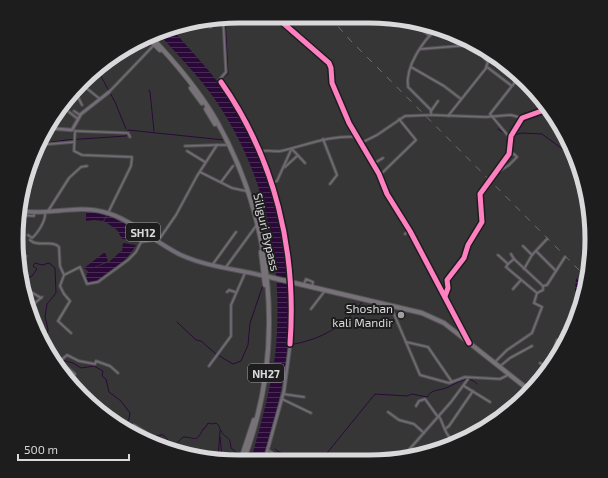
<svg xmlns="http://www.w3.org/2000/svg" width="608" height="478" font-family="'Exo 2',sans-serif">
<defs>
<pattern id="water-rules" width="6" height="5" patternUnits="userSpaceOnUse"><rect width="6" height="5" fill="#2a0939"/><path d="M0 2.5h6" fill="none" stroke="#482c55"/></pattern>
</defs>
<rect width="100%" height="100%" fill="#373637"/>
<!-- water -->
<g fill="url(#water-rules)">
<path d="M171,28C192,52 215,75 232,103C276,174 298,266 288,350C283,387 274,423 264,459H251C261,425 270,391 275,356C284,274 269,186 225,115C207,84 182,60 158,33Z"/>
<polygon points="86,211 102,213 106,216 103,221 94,220 86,221"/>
<polygon points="108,215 127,225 131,229 131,240 122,239 117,230 104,221"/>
<path d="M123,243L136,245C128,259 106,282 88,283L86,277L88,271L84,268L105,252L108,261L88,270L109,262L121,251L122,252Z"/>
<polygon points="576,278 585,287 581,294 575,291"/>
</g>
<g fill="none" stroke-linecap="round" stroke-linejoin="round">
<!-- stream -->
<g stroke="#2a0939" stroke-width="1">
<polyline points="97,69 115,102 126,129"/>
<polyline points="217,83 228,74 225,18"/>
<polyline points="149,90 150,92 154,131"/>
<polyline points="498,129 504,133"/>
<polyline points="507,134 510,136 522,133 542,134 572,156"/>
<polyline points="39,144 66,140 126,136 128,130 224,140"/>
<polyline points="21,275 21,276"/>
<polyline points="22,281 32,276 37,269 33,266 35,263 42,265 49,263 55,268 56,293 47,304 45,317 48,329 47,338 55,349 58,359 73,363 81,368 94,366 103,371 102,376 106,379 109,392 121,401 130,413 129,419 126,424 134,432"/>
<polyline points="177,322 196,340 201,341 216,354 233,364 241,361 248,345 250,323 263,285"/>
<path d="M288,345C318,341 345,327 362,302"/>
<polyline points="220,437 222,458"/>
<path d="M150,439C168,430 162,437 174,446L183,437C195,437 196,444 203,429L205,428L208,423L212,424L216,423C220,426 219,427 221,431C226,440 230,434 231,448L237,453L239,458"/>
<path d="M275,449C288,460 312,461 327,453L375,394L407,396L412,394L427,397C432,389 438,391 446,388C455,385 468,373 477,384"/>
<polyline points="218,458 220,431"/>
</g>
<!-- street casing -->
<g stroke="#545354" stroke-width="3.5">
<g id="street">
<polyline points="275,16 329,63 331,68 332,83 349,123 379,174 387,194 410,231 469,341"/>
<polyline points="280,21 283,16"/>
<polyline points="197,22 202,26 211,27"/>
<polyline points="420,24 421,29 430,36"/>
<polyline points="157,42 167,29"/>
<polyline points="421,49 471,45"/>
<polyline points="485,53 484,58 488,62 486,67"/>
<polyline points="411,67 444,86 461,99"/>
<polyline points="219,80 226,72 223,18"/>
<polyline points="513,85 519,75"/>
<polyline points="77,87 82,91"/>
<polyline points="109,92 154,45"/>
<polyline points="82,105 77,95 85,87 100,99"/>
<polyline points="74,111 80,115"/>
<polyline points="431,111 438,101"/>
<polyline points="69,112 78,119"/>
<polyline points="431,115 486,117 511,115 522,118"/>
<polyline points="448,116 487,67 512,86 490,114 510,138"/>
<polyline points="75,131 74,151 82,155 132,157 131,166 108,213"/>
<polyline points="75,131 128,133 130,137"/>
<polyline points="323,139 337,175 330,184"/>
<path d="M361,143L377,135L405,116L431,115V110L408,87C405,66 423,41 438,27"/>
<polyline points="39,145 74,142"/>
<polyline points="185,146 217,145"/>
<polyline points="292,149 305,163"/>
<polyline points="187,151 205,162"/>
<path d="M259,152C266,149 273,152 281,151C307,145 330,135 357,137"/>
<polyline points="373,164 383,158"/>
<polyline points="285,167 297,156"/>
<polyline points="499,168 501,170 509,165 517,157 514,154 509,155"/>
<polyline points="200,172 232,188 246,191"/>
<polyline points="380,175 416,140 399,119"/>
<polyline points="221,182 233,166"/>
<polyline points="272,183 277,181 291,150"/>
<polyline points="48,211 69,178 81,167 87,166"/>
<polyline points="19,215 34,216 34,213"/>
<polyline points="405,234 409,230"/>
<path d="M28,235L32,238C38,233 46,220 45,213"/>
<path d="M30,240C38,248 52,239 59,247L60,266L64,275L60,286L64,294L70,301L58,321L71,333"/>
<polyline points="158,241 176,215 197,176 217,145 226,145"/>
<polyline points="523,246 532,255"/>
<polyline points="536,251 556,271"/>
<polyline points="511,254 514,259"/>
<polyline points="498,255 508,264 514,259 543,286"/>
<polyline points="19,263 26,256"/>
<polyline points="213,264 236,232"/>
<polyline points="508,264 506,267 537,293"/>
<polyline points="226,267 256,226"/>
<polyline points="524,269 532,255 547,239"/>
<polyline points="64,275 80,267 87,284 98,282 128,260 136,252 141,242 155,240"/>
<polyline points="304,284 306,279 313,282 312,287"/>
<polyline points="513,289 521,280"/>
<polyline points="28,290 41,298"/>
<polyline points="227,292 229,290 235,292"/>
<polyline points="445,296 448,288 447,280 464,258 468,245 482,222 480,194 509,154 511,136 522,118 547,109"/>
<polyline points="391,307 420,375 449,383 465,377 500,379 508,375"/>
<polyline points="311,309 324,292"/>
<polyline points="30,312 35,303 42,297"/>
<polyline points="34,323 43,333 55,357 75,374 68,382"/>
<polyline points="406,342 428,347 452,382"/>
<polyline points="59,362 67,355 79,361 95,364 96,361 110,366 118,373"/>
<polyline points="495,362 507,350 532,333 542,307 534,303 537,293 543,290 543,286 547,285 565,257"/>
<polyline points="540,363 549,369"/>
<polyline points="209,366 231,336 231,305 245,273"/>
<polyline points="499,367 510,358 532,346"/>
<polyline points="548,368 557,340 563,341"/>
<polyline points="464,386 490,402"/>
<polyline points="283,394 304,397"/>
<polyline points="282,399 311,413"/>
<polyline points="416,406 419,401 425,399 438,417"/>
<polyline points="388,412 399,420 414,424 424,433"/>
<path d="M439,416C445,427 445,439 459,442"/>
<polyline points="134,425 152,436"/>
<polyline points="445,429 449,426 473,391"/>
<polyline points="137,433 140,429"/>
<polyline points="268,450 277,456"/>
<polyline points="372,461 407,452 451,402 468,379"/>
</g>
</g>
<!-- secondary casing -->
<g stroke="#545354" stroke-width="4.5">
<g id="secondary">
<path d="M221,82C275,159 297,251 290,344"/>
<polyline points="46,128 72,130 81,114 109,92"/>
<polyline points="265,459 284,391 290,346"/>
</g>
</g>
<!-- primary casing -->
<g stroke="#545354" stroke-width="5.5">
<path id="primary" d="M20,211C48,216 77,204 104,212C132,219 155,243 181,255C207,267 237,269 264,276"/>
</g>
<!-- highway casing -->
<g stroke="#545354" stroke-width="6">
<g id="highway">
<path d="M150,36C175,62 198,89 216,120C274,222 286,348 244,459"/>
<polyline points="148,38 160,50"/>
<polyline points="191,88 202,103"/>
<polyline points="206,109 215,124"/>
<polyline points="261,252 265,285"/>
<polyline points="265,276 422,313 444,323 529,390"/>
<polyline points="241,459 254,420"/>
</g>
</g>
<!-- street -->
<use href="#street" stroke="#726c74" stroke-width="1.5"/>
<!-- secondary -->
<use href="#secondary" stroke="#736d78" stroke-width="2.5"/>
<!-- primary -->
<use href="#primary" stroke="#726d76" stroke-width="3.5"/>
<!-- highway -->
<use href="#highway" stroke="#777278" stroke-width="4"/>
<!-- rail -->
<polyline stroke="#6e6c6e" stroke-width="1" stroke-dasharray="7 7" stroke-linecap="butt" points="329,16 350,40 586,277"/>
<!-- cycleway casing -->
<g stroke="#1e1d1e" stroke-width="8">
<g id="cycleway">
<polyline points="275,16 329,63 331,68 332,83 349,123 379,174 387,194 410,231 469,343"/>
<path d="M221,82C275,159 297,251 290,344"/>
<polyline points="445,296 448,288 447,280 464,258 468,245 482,222 480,194 509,154 511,136 522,118 547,109"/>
</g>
</g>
<!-- cycleway -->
<use href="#cycleway" stroke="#ff80c0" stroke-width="5"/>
</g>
<!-- markers -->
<circle fill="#a09fa1" stroke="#1e1d1e" stroke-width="1.5" cx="401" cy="315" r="4"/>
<g text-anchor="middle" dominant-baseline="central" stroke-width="4" stroke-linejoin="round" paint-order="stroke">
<!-- shield labels -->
<g fill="#1e1d1e" stroke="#a1a0a2" stroke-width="1">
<rect x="126" y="223" width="34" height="18" rx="3"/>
<rect x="248" y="364" width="36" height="18" rx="3"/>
</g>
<g font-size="11" font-weight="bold" fill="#d9d8da">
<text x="143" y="232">SH12</text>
<text x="266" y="373">NH27</text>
</g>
<!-- street labels -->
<g font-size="12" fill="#d9d8da" stroke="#1e1d1e">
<text transform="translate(267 232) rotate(77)">Siliguri Bypass</text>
</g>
<!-- poi labels -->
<g font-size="12" fill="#d9d8da" stroke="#1e1d1e" text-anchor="end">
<text x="393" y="308">Shoshan<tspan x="393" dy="14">kali Mandir</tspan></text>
</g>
</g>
<!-- crop -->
<path d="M0 0H608V478H0ZM239 23H369A216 216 0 0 1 585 239V239A216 216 0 0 1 369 455H239A216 216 0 0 1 23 239V239A216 216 0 0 1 239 23Z" fill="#1e1d1e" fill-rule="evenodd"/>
<path fill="none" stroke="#d9d8da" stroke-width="5" d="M239 23H369A216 216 0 0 1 585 239V239A216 216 0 0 1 369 455H239A216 216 0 0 1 23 239V239A216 216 0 0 1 239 23Z"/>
<!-- scale -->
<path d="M18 454v6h111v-6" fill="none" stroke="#d9d8da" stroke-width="2"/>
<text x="24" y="454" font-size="12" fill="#d9d8da" stroke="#1e1d1e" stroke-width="3" paint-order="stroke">500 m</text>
</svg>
